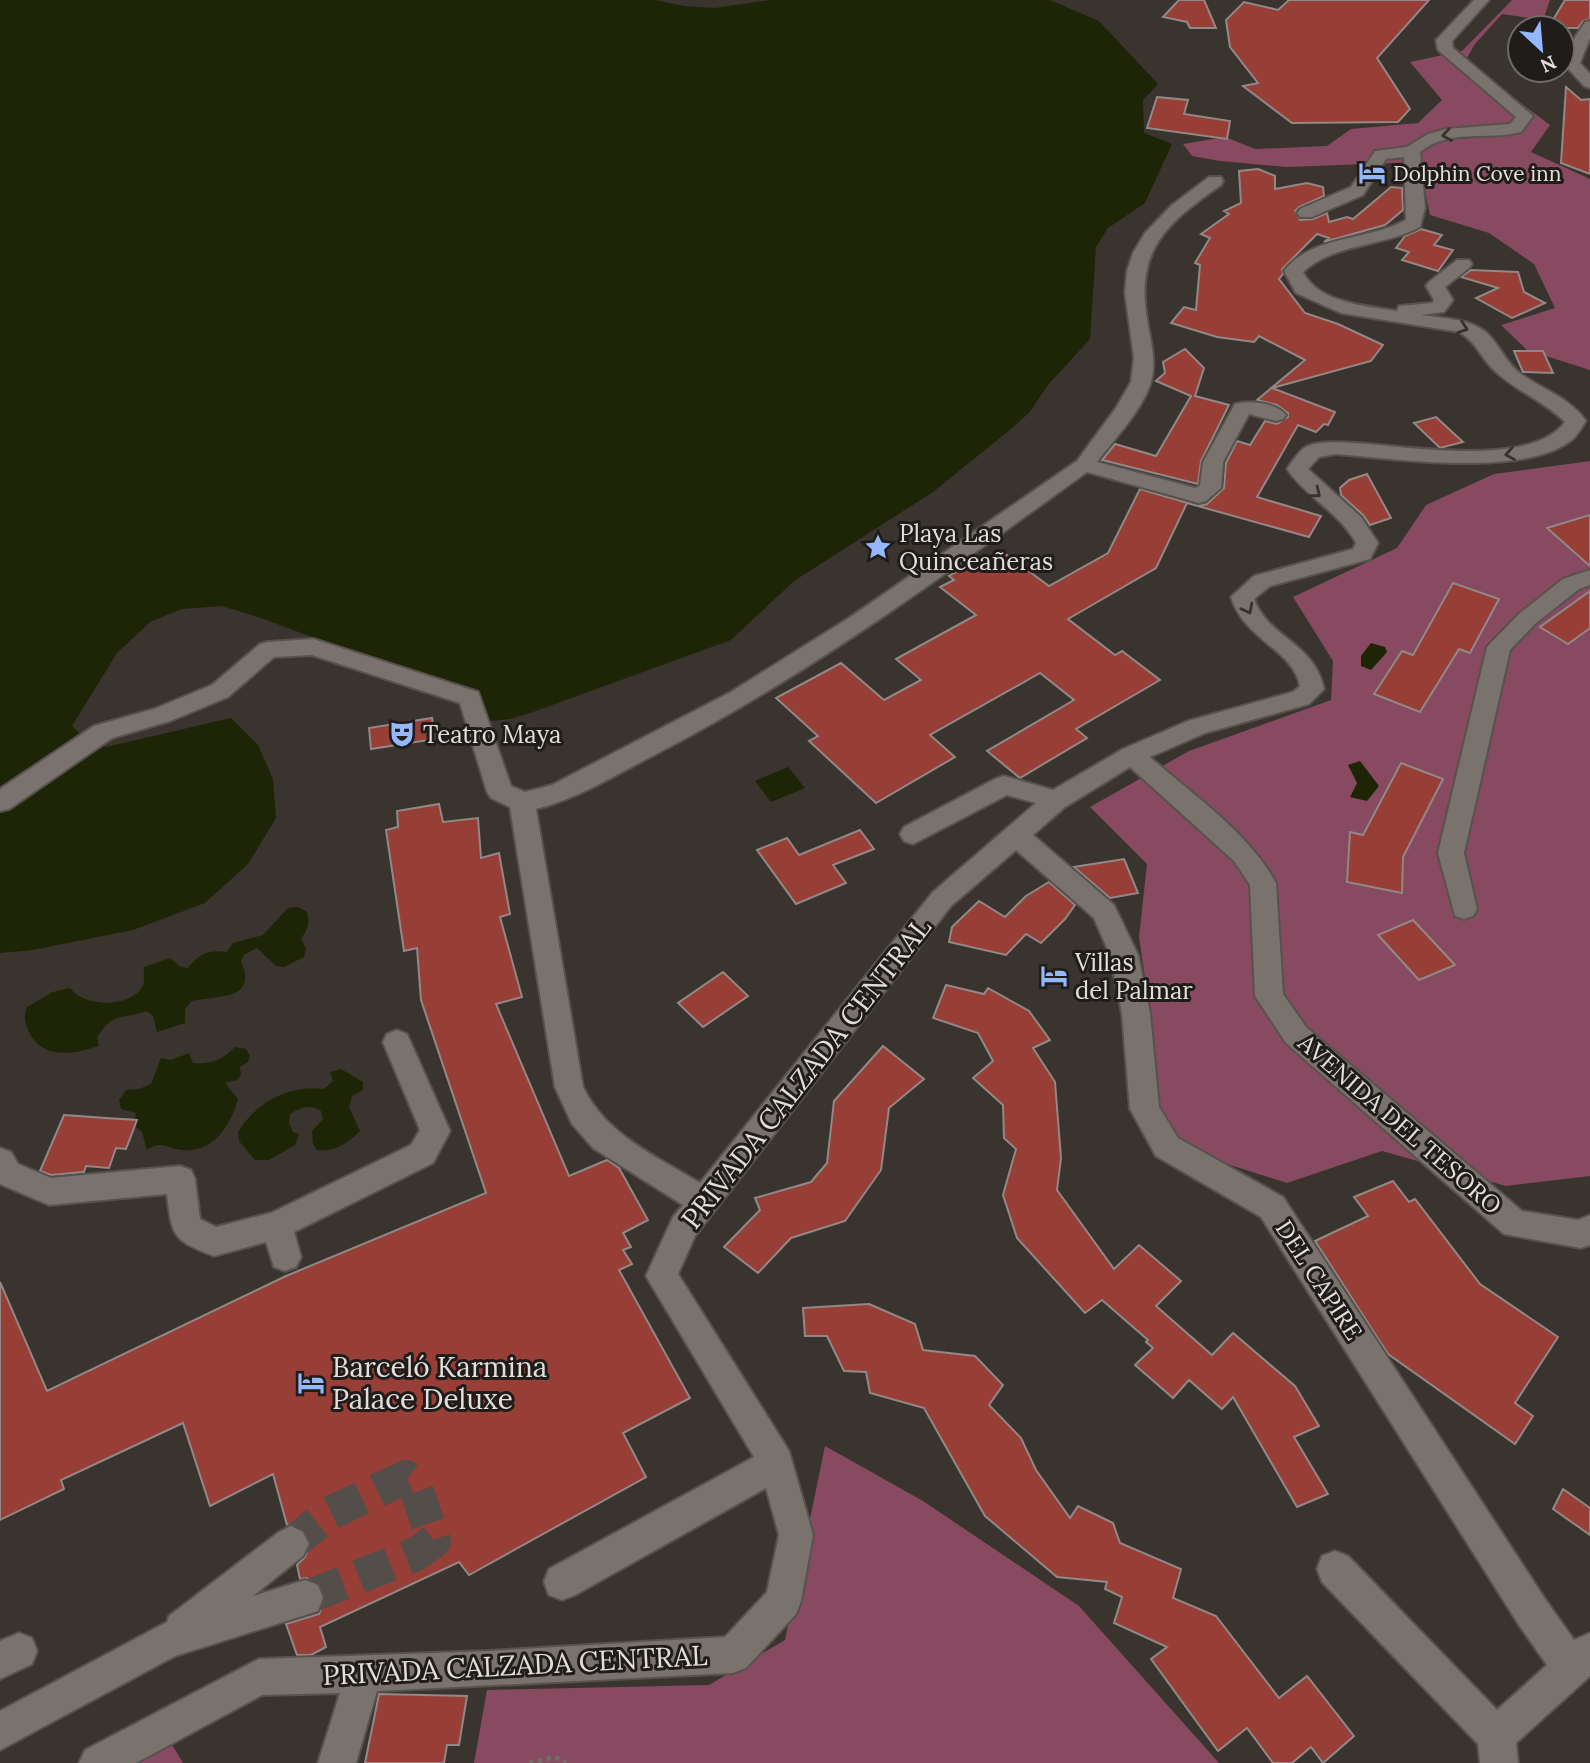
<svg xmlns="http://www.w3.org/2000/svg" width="1590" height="1763" font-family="Lora,serif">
<rect width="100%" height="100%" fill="#3a342f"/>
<!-- green -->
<g fill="#874a61">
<polygon points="1512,0 1550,0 1543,20 1502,14 1475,44 1465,61 1550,125 1531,152 1590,179 1590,370 1527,350 1501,325 1555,308 1534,264 1489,233 1430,215 1419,162 1287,167 1220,161 1192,156 1183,144 1225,137 1255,149 1327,146 1351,129 1418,123 1442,100 1410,62 1462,51"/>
<polygon points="1590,461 1590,1176 1506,1186 1382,1151 1287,1183 1164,1144 1152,1027 1139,937 1147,864 1090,807 1189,751 1331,700 1333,661 1293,597 1397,548 1426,505 1494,474"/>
<polygon points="825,1446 923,1501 1079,1606 1219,1763 474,1763 487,1690 709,1685 785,1640"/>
<polygon points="168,1738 183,1763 139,1763"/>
</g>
<!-- water -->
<g fill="#1e2406">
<polygon points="0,0 655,0 684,6 715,8 770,0 1050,0 1099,21 1158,84 1143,100 1144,133 1172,144 1145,203 1108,228 1096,247 1090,339 1048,385 1029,413 1006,433 933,492 794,581 731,640 533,712 511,719 492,721 371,659 261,618 222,606 182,609 150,622 117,653 72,726 85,739 106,747 231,718 258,745 273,779 276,818 248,864 205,903 133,930 33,950 0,953"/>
<polygon points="1371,643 1385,647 1387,652 1371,670 1361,666 1361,656"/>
<polygon points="1360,761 1379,786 1367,801 1350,797 1357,783 1348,765"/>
<polygon points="788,767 805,788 771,802 755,781"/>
<path d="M298,907L307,912C310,923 308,930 301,938L306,949L304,957L284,967L276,966L257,948L244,955L241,961C259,1002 215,995 192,1001L185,1009V1023L157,1032L153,1016L147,1011C121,1020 113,1011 97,1038L99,1046C74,1054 45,1060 30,1034C25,1024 23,1018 27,1007L53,992L70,988C84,1007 126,1008 141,989C146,983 143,974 144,967L170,958L181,967L188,968C198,954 209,949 227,952L233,943L263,935L288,908Z"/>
<path d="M235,1047L246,1049L250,1056L248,1062L240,1067L241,1075L237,1080L225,1083L238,1099C231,1126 211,1157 177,1149C164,1146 159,1141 147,1150L142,1132L133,1125L136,1113L121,1109L119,1100L126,1090L139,1089L151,1084L161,1058L171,1060L189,1053L193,1063C212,1064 222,1060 235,1047Z"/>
<path d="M341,1069L363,1082V1090L352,1096L349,1107L360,1131C347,1144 335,1152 317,1150L313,1144L312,1131L323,1119L321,1111C309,1104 302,1107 290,1114L289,1123L293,1132L299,1134L295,1145L269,1160H255L239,1141L238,1132C256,1103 288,1084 324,1089L333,1081L330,1072Z"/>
</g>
<!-- building -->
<g fill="#973e36" stroke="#928887" stroke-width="2">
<polygon points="1179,0 1204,0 1216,28 1190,28 1187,22 1163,17"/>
<polygon points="1289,0 1429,0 1377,58 1410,109 1398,122 1292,123 1243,86 1258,83 1230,47 1226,20 1244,2 1278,10"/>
<polygon points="1565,0 1590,0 1590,19 1583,21 1578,28 1548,28"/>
<polygon points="1566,87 1581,100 1590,99 1590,174 1561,163"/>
<polygon points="1157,97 1188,100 1184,114 1230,121 1227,139 1147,128"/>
<polygon points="1258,169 1275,176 1275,189 1307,183 1323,187 1324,196 1299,207 1295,211 1300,220 1313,219 1327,213 1329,222 1347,217 1353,219 1391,187 1402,188 1403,210 1385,225 1324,242 1329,238 1317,234 1282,269 1283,274 1279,279 1305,313 1338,324 1383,345 1371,361 1272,388 1335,412 1328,425 1324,424 1316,432 1298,425 1257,497 1321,516 1309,537 1187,503 1156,568 1068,619 1115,655 1122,651 1160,680 1076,729 1087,738 1020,778 987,751 1074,700 1040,673 930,735 955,757 876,803 809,741 818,736 776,698 841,663 884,700 921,680 896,659 976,615 940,587 954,580 949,576 983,557 989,561 1004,553 1049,586 1108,553 1140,489 1198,506 1207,504 1224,488 1226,463 1237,441 1250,445 1265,421 1277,424 1288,417 1288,413 1277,405 1257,400 1305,360 1259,336 1254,342 1217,337 1171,323 1184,307 1196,310 1200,265 1195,263 1210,238 1201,234 1229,214 1224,211 1241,203 1239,171"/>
<polygon points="1421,229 1442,235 1434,245 1453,250 1438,271 1402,260 1409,252 1396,248 1405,236"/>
<polygon points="1471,270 1518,272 1524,292 1545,303 1512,318 1476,298 1498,288 1461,277"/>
<polygon points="1185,349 1204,368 1195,396 1229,405 1201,461 1198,484 1102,460 1115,444 1156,456 1191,396 1156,381 1165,373 1163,362"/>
<polygon points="1514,351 1543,351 1553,373 1523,372"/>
<polygon points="1436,417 1450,430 1463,442 1440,448 1414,423"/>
<polygon points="1367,474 1391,518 1370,525 1363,515 1341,495 1340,488 1349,480"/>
<polygon points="1590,515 1590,566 1547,528"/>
<polygon points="1453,583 1499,599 1470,653 1459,649 1420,712 1374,694 1402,651 1413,655"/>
<polygon points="1590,591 1590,628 1568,644 1540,627"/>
<polygon points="432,718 435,739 371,749 369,728"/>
<polygon points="1401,763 1443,779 1403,857 1402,893 1347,882 1350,832 1363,835"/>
<polygon points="439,804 443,822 478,818 481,858 499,853 510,914 500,917 522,997 496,1004 569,1176 607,1160 619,1168 648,1220 623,1233 631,1247 623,1250 632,1264 619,1270 690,1398 623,1433 646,1477 469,1575 459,1562 320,1627 326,1647 311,1655 297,1655 286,1624 319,1614 325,1599 319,1583 306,1578 300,1579 297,1565 305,1557 311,1543 304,1530 292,1524 287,1525 273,1474 210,1506 183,1423 61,1480 64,1489 0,1520 0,1282 47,1391 286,1276 486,1193 421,1000 417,948 404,951 386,830 398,827 397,811"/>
<polygon points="860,830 874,849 833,865 846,883 796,904 757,850 787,838 799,855"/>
<polygon points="1124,859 1138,893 1110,898 1074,867"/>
<polygon points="1049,882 1075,905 1065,919 1041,943 1026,934 1006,955 949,942 952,927 979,901 1005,917 1026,896"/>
<polygon points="1413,920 1455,965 1419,980 1378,935"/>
<polygon points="723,972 748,996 703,1027 678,1003"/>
<polygon points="946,985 984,994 988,988 1029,1011 1050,1040 1033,1048 1055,1082 1061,1158 1057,1190 1114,1269 1139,1245 1181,1281 1156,1306 1212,1355 1233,1333 1295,1386 1319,1426 1294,1437 1328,1494 1297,1507 1233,1397 1222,1409 1189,1380 1173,1398 1135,1365 1153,1348 1146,1342 1148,1340 1102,1300 1085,1313 1017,1238 1003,1195 1016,1149 1004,1138 1003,1105 973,1078 993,1061 978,1033 933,1018"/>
<polygon points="883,1046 924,1079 889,1108 881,1170 845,1221 791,1238 758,1273 724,1247 760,1210 755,1198 811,1182 827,1163 834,1101"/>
<polygon points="64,1115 106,1118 137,1120 126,1149 116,1148 109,1168 86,1166 84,1172 51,1175 40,1171"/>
<polygon points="1393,1181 1409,1202 1415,1199 1480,1284 1558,1337 1515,1403 1533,1416 1515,1444 1388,1354 1315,1241 1368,1216 1354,1197"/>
<polygon points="869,1304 915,1324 923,1350 975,1356 1003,1385 989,1405 1021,1438 1036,1470 1070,1518 1078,1506 1113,1523 1120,1543 1181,1569 1173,1598 1216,1616 1279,1698 1307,1676 1354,1736 1323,1763 1311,1747 1292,1763 1273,1763 1247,1728 1218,1751 1151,1659 1167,1647 1114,1623 1122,1597 1105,1589 1107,1582 1057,1577 985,1516 924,1408 870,1393 866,1372 844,1371 827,1336 805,1336 803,1308"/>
<polygon points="1563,1489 1590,1508 1590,1535 1553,1509"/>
<polygon points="379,1694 467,1696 459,1745 447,1745 444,1763 365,1763"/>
</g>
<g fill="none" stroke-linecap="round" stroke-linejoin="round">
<!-- minor-tunnel -->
<polyline stroke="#534e49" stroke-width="34" stroke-dasharray="34 17" stroke-linecap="butt" points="291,1544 330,1513 406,1477 414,1483 434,1541 416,1554 305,1598"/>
<!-- minor casing -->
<g stroke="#57524e" stroke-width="4">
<g id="minor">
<path d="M1474,0H1489L1452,41L1453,48L1533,116L1521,132C1486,141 1450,128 1420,152L1425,208L1420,227C1383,247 1334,243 1303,272C1318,303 1366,306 1397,311L1399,306L1432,303L1434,300L1426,286L1429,282L1457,260H1469L1472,264L1469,268L1445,287L1453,300L1444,312L1421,315C1441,318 1465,318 1483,330C1497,339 1505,363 1521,374C1543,390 1570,398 1586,421C1581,428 1577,437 1569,442C1519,477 1396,459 1336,454L1319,457L1308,469L1361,517L1378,543L1370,559L1270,586L1254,599C1268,638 1315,643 1324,689L1309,704L1205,733L1150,757C1193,795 1248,832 1276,883L1283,994L1306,1027L1522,1211L1578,1220L1590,1215V1245L1581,1248L1504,1234L1286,1043L1255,996L1250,885L1234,861L1130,767L1065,807L1033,835L1114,905L1138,955L1150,1013L1159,1107L1178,1138L1283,1197L1545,1599L1574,1640L1590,1633V1676L1516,1743L1518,1763H1480L1478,1744L1322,1582L1317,1569L1322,1556L1335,1551L1348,1556L1497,1710L1547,1665L1519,1625L1261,1217L1156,1156L1130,1109L1122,1013L1110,955L1094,918L1016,850L951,906L695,1236L678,1274L789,1451L813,1535L801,1601L796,1614L746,1668L733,1673L377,1691L356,1763H318L340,1693L262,1695L136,1763H79L85,1750L259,1659L489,1651L725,1637L767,1592L779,1535L766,1488L575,1595L562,1600L549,1595L544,1582L549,1569L754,1457L646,1276L673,1217L683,1205L593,1148L572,1124L555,1087L510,807L491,798L487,792L460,703L312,655L274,657L228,697L170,721L112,738L9,809L0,811V789L94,726L154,709L212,685L260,644L268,642L313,639L478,692L511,786L525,792L552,785L731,692L849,618L1077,461L1116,408L1131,382L1134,358L1125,293L1127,271L1133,253L1145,233L1172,205L1209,177H1221L1223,181L1221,185C1168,222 1135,249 1147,319C1150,339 1157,361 1151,382C1142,411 1115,438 1097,462L1196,488L1200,485L1203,462L1235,404C1250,400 1276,403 1286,415L1283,419L1276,421L1249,414L1223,462L1221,488L1206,501L1199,503L1087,472C948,572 809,675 656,754C617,774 579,798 536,809L583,1087C606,1135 656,1156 700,1183L933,892L1036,803L1007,795L913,844L904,841L900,834L904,827L995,779L1004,776L1053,790L1123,749L1188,721L1293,692L1300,686C1293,649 1245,641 1231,597L1254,576L1353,549L1356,543C1340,513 1306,497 1287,469C1291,463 1298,453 1304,448C1318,439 1351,443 1368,444C1416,448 1534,466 1565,422C1543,400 1513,390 1491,367C1479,354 1475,341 1459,332L1341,313L1296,293L1284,271C1311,235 1368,241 1406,220L1404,157L1386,159L1363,195L1312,217H1300L1297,213L1300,209L1351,187L1375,151L1407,147L1428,134L1446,129L1510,124L1516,117L1438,50L1436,40L1439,37Z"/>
<polygon points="1590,21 1590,38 1580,63 1590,74 1590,88 1584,86 1564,64 1572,42 1585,22"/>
<polygon points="1590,570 1590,585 1579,589 1535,624 1510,650 1464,853 1477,909 1473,916 1464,919 1455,916 1438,853 1487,647 1519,614 1563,579"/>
<path d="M397,1030L407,1034L450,1131L433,1163L294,1232L301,1257L296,1267L285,1271L274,1267L266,1242L214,1256C172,1240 172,1236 167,1194L49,1205L0,1184V1148L11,1152L18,1164L51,1178L180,1166L191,1170L195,1179L200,1219L216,1227L271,1213L411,1145L420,1130L383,1042L387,1034Z"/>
<polygon points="291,1526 303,1532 309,1544 303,1556 253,1596 305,1580 318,1585 323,1598 318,1611 175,1656 0,1750 0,1711 167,1622 169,1616 279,1532"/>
<polygon points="19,1633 32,1638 37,1651 32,1664 0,1679 0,1641"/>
</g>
</g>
<!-- path -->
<polyline stroke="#726d69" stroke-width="5" stroke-dasharray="4.5 4.5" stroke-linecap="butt" points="529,1763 554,1757 566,1763"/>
<!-- minor -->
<use href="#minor" fill="#7a726d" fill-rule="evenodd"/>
</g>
<!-- one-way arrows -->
<defs><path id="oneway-chevron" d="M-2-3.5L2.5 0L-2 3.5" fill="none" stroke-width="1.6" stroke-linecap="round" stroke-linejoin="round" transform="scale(1.75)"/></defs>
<g stroke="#36322f">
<use href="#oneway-chevron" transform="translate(1447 135) rotate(170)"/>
<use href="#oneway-chevron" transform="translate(1463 328) rotate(19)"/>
<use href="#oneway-chevron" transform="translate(1510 454) rotate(170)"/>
<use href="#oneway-chevron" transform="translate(1316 493) rotate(39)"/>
<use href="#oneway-chevron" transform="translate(1248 609) rotate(63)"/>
</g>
<!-- icons -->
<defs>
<g id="hotel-bare" transform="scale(2.1)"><path d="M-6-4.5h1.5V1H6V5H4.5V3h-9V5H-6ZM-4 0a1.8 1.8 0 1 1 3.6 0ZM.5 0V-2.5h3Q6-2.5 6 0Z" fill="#94b7fd" stroke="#1f1c1a" stroke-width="2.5" paint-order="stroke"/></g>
<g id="sight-bare" transform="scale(2.1)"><path d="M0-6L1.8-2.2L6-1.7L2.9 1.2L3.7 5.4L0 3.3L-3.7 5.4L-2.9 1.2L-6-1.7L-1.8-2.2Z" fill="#94b7fd" stroke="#1f1c1a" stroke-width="2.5" paint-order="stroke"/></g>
<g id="theatre-bare" transform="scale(2.1)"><path d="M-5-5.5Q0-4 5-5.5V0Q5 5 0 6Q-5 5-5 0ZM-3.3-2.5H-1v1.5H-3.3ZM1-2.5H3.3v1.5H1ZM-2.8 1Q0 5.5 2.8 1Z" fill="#94b7fd" stroke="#1f1c1a" stroke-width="2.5" paint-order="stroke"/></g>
</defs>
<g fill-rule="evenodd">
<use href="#hotel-bare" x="1372" y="173"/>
<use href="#sight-bare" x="878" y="547"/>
<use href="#theatre-bare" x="402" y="734"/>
<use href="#hotel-bare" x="1054" y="976"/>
<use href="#hotel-bare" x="311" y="1383"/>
</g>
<g text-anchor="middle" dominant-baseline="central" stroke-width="6" stroke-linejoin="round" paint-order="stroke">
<!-- far-poi labels -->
<g font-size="21" fill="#e2dedb" stroke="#1f1c1a" text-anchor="start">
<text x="1393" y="173">Dolphin Cove inn</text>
</g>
<!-- poi labels -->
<g font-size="24" fill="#e2dedb" stroke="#1f1c1a" text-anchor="start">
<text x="899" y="533">Playa Las<tspan x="899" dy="28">Quinceañeras</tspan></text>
<text x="423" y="734">Teatro Maya</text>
<text x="1075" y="962">Villas<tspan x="1075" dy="28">del Palmar</tspan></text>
</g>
<!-- street labels -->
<g font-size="24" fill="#e2dedb" stroke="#1f1c1a">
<text transform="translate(1400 1124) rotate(41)">AVENIDA DEL TESORO</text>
<text transform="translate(1319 1280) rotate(57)">DEL CAPIRE</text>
</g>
<!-- near-street labels -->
<g font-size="28" fill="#e2dedb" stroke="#1f1c1a">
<text transform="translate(806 1073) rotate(-52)">PRIVADA CALZADA CENTRAL</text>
<text transform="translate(515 1665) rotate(-3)">PRIVADA CALZADA CENTRAL</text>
</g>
<!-- near-poi labels -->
<g font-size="28" fill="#e2dedb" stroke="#1f1c1a" text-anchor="start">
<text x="332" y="1367">Barceló Karmina<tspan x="332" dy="32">Palace Deluxe</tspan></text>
</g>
</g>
<!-- north arrow -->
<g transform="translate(1541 49) rotate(154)"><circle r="33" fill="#1f1c1a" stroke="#6d6a67" stroke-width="2"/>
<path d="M0-5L12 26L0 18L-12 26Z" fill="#94b7fd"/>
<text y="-10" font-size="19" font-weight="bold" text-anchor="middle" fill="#e2dedb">N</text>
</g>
</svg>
